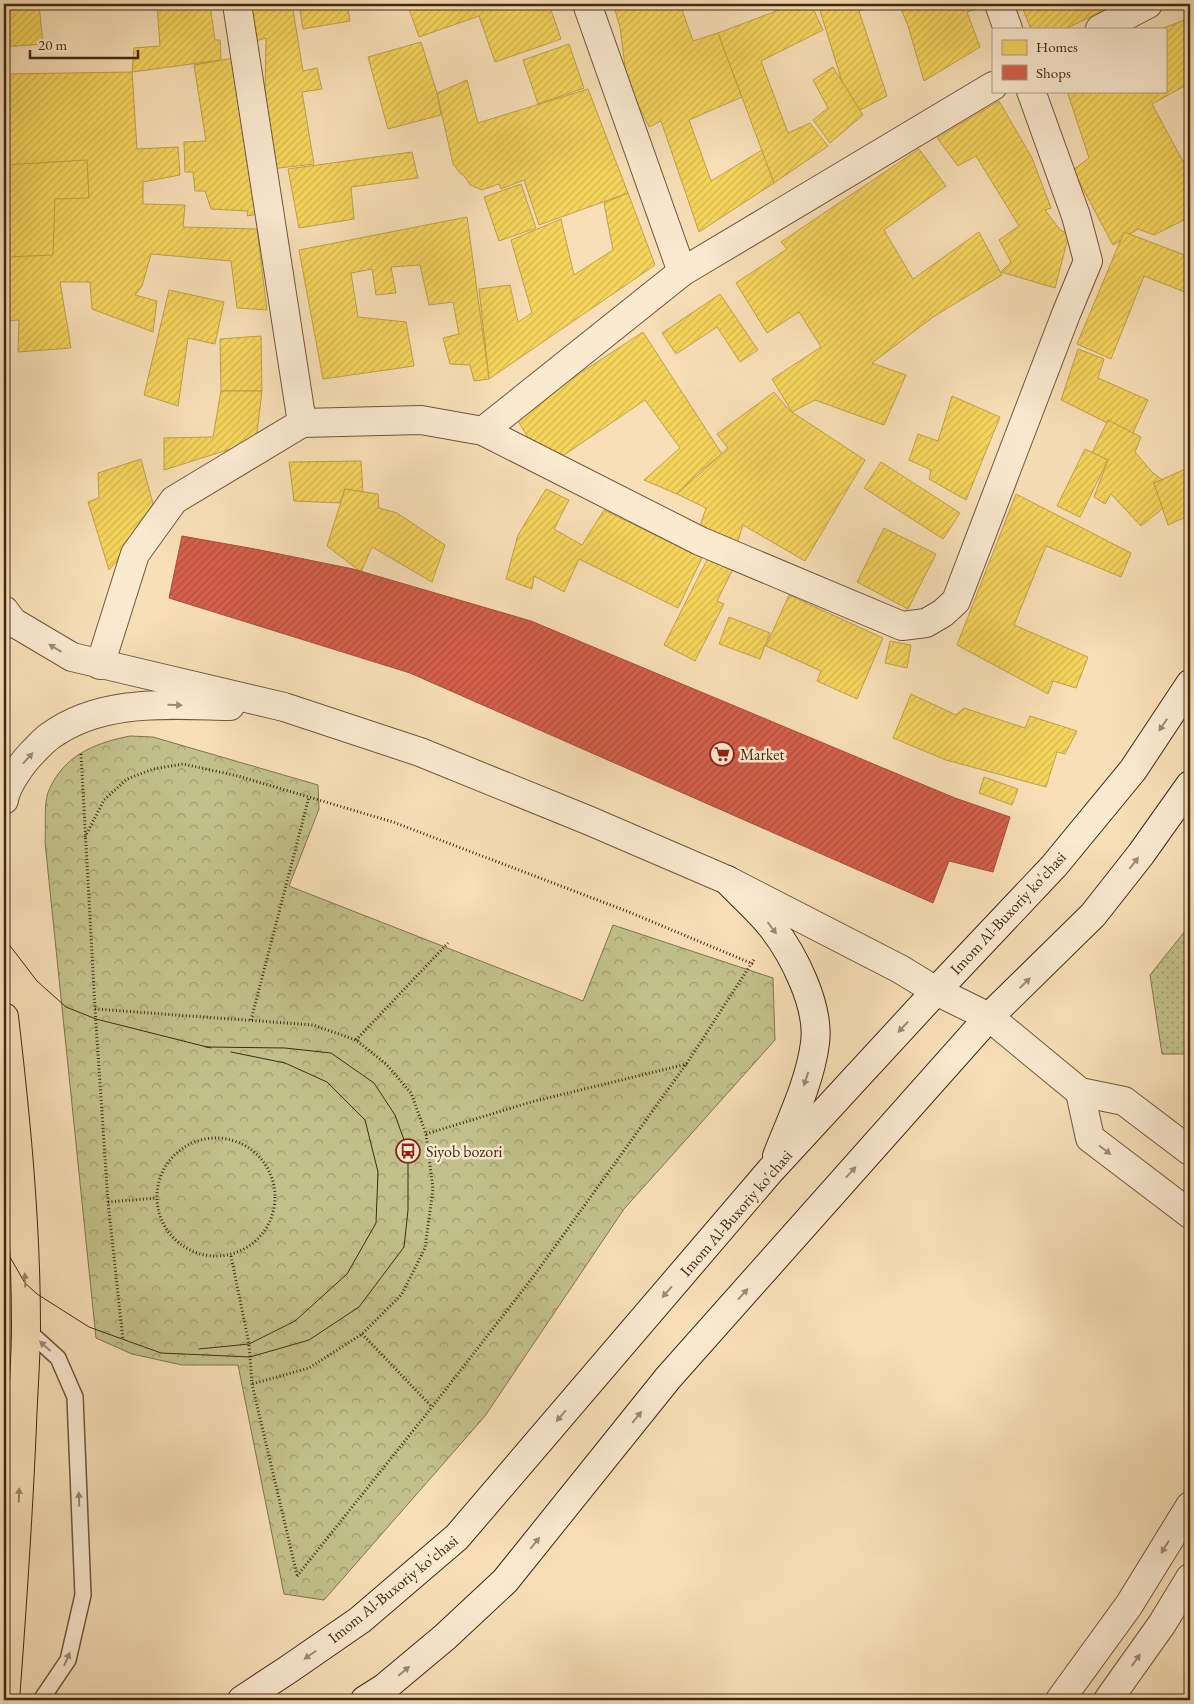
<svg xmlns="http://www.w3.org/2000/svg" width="1194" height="1704" font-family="'EB Garamond',serif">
<defs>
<pattern id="grass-dots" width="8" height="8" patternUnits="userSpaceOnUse" patternTransform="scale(1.25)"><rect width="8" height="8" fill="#c2c18b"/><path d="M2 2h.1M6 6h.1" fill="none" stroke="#9f9d71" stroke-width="1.8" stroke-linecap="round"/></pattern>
<pattern id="park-crowns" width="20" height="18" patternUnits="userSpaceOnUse" patternTransform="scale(1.25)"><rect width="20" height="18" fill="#c2c18b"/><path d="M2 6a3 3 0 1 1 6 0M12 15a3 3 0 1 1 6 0" fill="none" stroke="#9f9d71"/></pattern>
<pattern id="homes-hatch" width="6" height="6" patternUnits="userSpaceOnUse" patternTransform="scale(1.25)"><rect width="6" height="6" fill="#f6d55c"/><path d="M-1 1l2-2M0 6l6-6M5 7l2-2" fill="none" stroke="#d4b74f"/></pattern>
<pattern id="shops-hatch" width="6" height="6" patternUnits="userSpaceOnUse" patternTransform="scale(1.25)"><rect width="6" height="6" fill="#d6604d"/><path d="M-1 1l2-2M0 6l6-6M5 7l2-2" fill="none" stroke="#af4f3f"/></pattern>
</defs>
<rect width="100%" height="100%" fill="#f8dfb7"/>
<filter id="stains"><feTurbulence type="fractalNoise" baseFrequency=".004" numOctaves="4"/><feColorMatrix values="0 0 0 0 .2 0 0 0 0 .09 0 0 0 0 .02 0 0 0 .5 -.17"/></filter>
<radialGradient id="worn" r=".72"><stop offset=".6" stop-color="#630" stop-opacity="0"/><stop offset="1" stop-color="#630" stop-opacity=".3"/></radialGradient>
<!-- grass -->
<polygon fill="url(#grass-dots)" stroke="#827450" points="1190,925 1190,1054 1162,1054 1150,975"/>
<!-- park -->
<path fill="url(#park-crowns)" stroke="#827450" d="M130,736L153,737L318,785L319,809L289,886L583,1001L613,925L773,978L775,1040L624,1209L485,1416L324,1600L284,1594L238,1365H182L132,1354L96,1338L45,842C46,827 44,810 47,796C48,791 51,786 53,782C69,753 99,742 130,736Z"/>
<!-- homes -->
<g fill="url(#homes-hatch)" stroke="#c0a147">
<polygon points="4,4 39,4 43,44 4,47"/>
<polygon points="157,4 210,4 215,40 220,40 221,60 132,72 134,48 160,46"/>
<polygon points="241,4 292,4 303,71 317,68 322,89 302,92 314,164 270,169 265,101 266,38 245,44"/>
<polygon points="299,4 347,4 350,21 303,29"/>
<polygon points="422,4 549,4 561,39 495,62 479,16 419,37 409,9"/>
<polygon points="613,4 680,4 693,41 718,33 742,97 689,120 711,181 762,150 774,183 699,232 661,121 649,127 627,82 620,27"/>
<polygon points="762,4 783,4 764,10"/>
<polygon points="795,4 811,4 823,30 761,61 788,133 810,123 828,146 774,183 718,33"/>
<polygon points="818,4 877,4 859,11 887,96 860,110 843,85"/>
<polygon points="899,4 984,4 984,6 967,12 980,47 924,81 908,26"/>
<polygon points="1021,4 1118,4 1065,29 1031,29"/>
<polygon points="1190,18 1190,83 1152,104 1190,174 1190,217 1154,235 1138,229 1113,245 1073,170 1089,158 1067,91 1165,91 1165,29 1161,29"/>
<polygon points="421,42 437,93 441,115 388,129 368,57"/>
<polygon points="569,44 584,88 538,104 523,60"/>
<polygon points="239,57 258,214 247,216 248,211 211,209 205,191 195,191 193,172 185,172 184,142 206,141 194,65"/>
<polygon points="833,67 863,115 830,143 813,120 828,108 813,80"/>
<polygon points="132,72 137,149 178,147 180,175 143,182 143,204 185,205 183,227 257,229 267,310 237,308 231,261 151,254 142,286 135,295 157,301 153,332 92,309 90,282 60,282 71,348 18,352 19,320 4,321 4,74"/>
<polygon points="467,80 478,123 588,89 628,193 539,225 524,180 501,189 499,184 482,190 470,185 465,177 460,173 453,164 437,93"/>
<polygon points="999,101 1032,158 1051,208 1045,210 1060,230 1069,234 1055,288 1001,272 1011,262 999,240 1019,226 976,156 958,166 937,138"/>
<polygon points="919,149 946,186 884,230 913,279 979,232 1002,275 933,317 872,363 906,375 884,425 815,400 792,412 772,379 821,347 799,312 767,333 736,283 787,249 781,242"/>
<polygon points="412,152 418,178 351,187 354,219 299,228 288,169"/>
<polygon points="87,160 89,198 55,199 53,255 6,257 6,165"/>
<polygon points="521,184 536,228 499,241 484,197"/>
<polygon points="628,193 655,265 489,379 479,289 510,285 518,322 532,313 511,240 561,219 574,275 613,250 604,203"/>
<polygon points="467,217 489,379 474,381 470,365 450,364 443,338 459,334 453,302 429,305 420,265 391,267 396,293 376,295 372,269 351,273 358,317 406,322 414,366 323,379 299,250"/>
<polygon points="1124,232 1190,257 1190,294 1144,276 1111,359 1077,344"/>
<polygon points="169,290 224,302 215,344 188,338 178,406 144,395"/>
<polygon points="720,294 758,350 740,362 717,327 676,354 662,333"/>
<polygon points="643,332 722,454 699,472 677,494 644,480 680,448 645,400 564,455 532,444 515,416"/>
<polygon points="261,336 262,391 221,391 220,339"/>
<polygon points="1078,349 1104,359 1098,378 1148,400 1132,435 1061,400"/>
<polygon points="221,391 262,391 256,441 164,470 164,438 213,437"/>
<polygon points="774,392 789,410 865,460 805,561 743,525 737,544 700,526 706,508 677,494 728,448 717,434"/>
<polygon points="952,396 1000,417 966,500 929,479 931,470 909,460 918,434 938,441"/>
<polygon points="1108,420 1141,437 1135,452 1152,472 1162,480 1154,483 1163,508 1141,526 1111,494 1105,504 1094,497 1108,460 1092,453"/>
<polygon points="1085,449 1108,460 1080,517 1057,506"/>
<polygon points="141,459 156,515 109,570 88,502 99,498 98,473"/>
<polygon points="361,461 363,493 345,489 340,503 294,501 289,462"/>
<polygon points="881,462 960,513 943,539 864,488"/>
<polygon points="1190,467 1190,515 1168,525 1154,483"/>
<polygon points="345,489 378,494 379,508 397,513 445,545 432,582 372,547 361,572 327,546"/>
<polygon points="546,489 569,500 554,529 582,545 604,510 702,558 678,608 579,559 564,592 534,576 532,589 506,579 518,535"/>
<polygon points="1016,494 1131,553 1121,577 1046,546 1014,625 1088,657 1076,688 1053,681 1048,694 957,645"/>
<polygon points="884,528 936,554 908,609 857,582"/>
<polygon points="710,554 734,567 717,601 724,604 695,661 664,645"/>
<polygon points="789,595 883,638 857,699 817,681 821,671 766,646"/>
<polygon points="729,617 770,633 760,659 719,644"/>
<polygon points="890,641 911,645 907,668 885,663"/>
<polygon points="911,694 956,715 964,708 1025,728 1030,716 1077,731 1065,754 1057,752 1046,787 946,760 893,738"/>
<polygon points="984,777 1018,789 1012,805 979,793"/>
</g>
<!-- shops -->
<polygon fill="url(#shops-hatch)" stroke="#aa4f3c" points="182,536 255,549 353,569 531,621 955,798 1010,817 993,872 949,861 933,903 410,673 169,598"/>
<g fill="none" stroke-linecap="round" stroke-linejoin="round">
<!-- service casing -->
<g stroke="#70563e" stroke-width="18">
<polyline id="service" points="26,1329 58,1358 75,1397 83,1595 68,1660 41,1700"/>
</g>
<!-- minor casing -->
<g stroke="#70563e" stroke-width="30">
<g id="minor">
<polyline points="237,4 302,423"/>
<polyline points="587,4 682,272"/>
<polyline points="999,4 1008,29"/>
<polyline points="1100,29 1148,4"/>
<polyline points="483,431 682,272 993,86"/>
<polyline points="100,665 135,554 174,500 302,423 421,420 483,431 700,541 902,626 926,623 943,613 956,601 1066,314 1088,261 1076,216 1031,91"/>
</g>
</g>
<!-- tertiary casing -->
<g stroke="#70563e" stroke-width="30">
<g id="tertiary">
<polyline points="4,610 13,622 72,657 284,707 420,752 590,821 727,880 900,969 936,991 989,1017 1080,1092 1124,1101 1190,1151"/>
<path d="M4,800C6,785 23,762 33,752C39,746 44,740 50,736C102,698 169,705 230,706"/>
<polyline points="1080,1092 1090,1138 1190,1214"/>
<polyline points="1060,1700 1129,1605 1190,1506"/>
<polyline points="1108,1700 1162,1624 1190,1578"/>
</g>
</g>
<!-- secondary casing -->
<g stroke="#422816" stroke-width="30">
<g id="secondary">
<path d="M727,880C741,895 759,910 772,927C794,955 820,1007 815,1043C810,1082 791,1120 777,1156"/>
<polyline points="242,1700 289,1669 360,1620 457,1537 770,1171 936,991 1054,866 1133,770 1190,684"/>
<polyline points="365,1700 384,1688 445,1637 505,1581 668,1378 989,1017 1093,915 1141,854 1190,785"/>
</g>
</g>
<!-- primary casing -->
<g stroke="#422816" stroke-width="30">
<path id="primary" d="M4,1017C16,1120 26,1223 26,1326C26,1359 23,1392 22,1425C18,1517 12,1608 5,1700"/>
</g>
<!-- path -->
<g stroke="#422816" stroke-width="3" stroke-dasharray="1 2.5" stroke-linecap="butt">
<polyline points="81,754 95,1009 108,1202 123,1340"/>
<polyline points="85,837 104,800 127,779 153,769 183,764 238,776 393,822 629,912 753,964"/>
<polyline points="95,1009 313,1025 356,1040 386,1064 411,1093 426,1134 433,1189 425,1248 402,1294 362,1334 309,1368 252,1384"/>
<polyline points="251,1020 309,797"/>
<polyline points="356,1040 448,943"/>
<polyline points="426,1134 531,1102 687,1064"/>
<circle cx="216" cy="1197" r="59"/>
<polyline points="108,1202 157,1198"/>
<polyline points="231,1256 249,1344 252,1384 297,1575"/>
<polyline points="362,1334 432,1407"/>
<polyline points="297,1576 432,1407 533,1277 687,1063 755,958"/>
</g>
<!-- service -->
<use href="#service" stroke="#faead0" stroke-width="15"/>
<!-- minor -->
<use href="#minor" stroke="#faead0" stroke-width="28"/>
<!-- tertiary -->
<use href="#tertiary" stroke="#faead0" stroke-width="28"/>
<!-- secondary -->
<use href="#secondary" stroke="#faead0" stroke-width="28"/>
<!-- primary -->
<use href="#primary" stroke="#f8dfb7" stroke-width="28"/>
<!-- tram -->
<g stroke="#422816" stroke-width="1">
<polyline points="4,938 37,981 66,1007 96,1019 211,1048"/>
<polyline points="4,1247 25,1283 37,1294 89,1327 161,1353 250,1357 309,1340 359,1307 404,1247 408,1210 408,1151 395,1115 374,1083 331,1053 285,1048 206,1047"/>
<polyline points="199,1349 249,1344 295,1321 347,1274 376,1223 378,1172 365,1120 327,1082 285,1063 231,1052"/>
</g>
</g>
<!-- one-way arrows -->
<defs><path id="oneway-solid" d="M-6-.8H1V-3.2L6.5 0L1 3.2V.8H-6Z" transform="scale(1.25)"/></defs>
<g fill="#9e8973">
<use href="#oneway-solid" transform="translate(55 648) rotate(-149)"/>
<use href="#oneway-solid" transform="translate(175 705) rotate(1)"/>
<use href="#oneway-solid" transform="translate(1163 725) rotate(124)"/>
<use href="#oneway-solid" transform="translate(28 758) rotate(-48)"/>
<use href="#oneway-solid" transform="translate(1134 863) rotate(-52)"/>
<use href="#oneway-solid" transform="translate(772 928) rotate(53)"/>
<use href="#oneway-solid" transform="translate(1025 983) rotate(-44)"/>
<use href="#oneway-solid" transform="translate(903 1027) rotate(133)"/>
<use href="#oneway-solid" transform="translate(806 1079) rotate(108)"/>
<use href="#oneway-solid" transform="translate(1105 1150) rotate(37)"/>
<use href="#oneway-solid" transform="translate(851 1172) rotate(-48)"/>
<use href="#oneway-solid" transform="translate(667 1292) rotate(131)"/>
<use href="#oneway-solid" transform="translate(743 1294) rotate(-48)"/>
<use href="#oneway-solid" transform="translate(45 1346) rotate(-138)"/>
<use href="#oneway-solid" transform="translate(561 1416) rotate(131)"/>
<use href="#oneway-solid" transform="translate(637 1417) rotate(-51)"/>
<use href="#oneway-solid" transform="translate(79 1499) rotate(-92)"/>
<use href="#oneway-solid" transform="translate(535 1543) rotate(-51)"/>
<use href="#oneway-solid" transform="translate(1165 1547) rotate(122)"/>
<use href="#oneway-solid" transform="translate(310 1655) rotate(145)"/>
<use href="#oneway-solid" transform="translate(67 1659) rotate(-67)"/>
<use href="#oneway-solid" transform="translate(1136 1660) rotate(-55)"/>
<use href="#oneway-solid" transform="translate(404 1671) rotate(-40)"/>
</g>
<g fill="#9d8466">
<use href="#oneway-solid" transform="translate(25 1280) rotate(-92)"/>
<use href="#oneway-solid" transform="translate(19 1495) rotate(-88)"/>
</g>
<!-- icons -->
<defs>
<g id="supermarket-ring" transform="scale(1.25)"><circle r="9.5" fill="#faead0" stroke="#8f2418" stroke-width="1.5"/><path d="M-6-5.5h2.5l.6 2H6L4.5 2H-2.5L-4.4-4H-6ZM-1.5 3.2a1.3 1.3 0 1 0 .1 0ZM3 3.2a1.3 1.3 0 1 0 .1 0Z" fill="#8f2418"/></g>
<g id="bus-ring" transform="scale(1.25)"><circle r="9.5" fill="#faead0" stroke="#8f2418" stroke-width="1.5"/><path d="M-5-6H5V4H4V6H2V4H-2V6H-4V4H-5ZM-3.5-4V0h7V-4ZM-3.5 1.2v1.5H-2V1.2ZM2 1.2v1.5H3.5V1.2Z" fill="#8f2418"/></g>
</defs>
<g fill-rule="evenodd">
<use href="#supermarket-ring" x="722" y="754"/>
<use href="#bus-ring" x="408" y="1151"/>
</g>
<g text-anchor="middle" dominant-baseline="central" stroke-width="5" stroke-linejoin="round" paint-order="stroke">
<!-- poi labels -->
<g font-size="16" fill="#422816" stroke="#faead0" text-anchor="start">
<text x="740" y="754">Market</text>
<text x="426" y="1151">Siyob bozori</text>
</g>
<!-- street labels -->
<g font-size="16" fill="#422816" stroke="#faead0">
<text transform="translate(1008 913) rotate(-47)">Imom Al-Buxoriy ko'chasi</text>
<text transform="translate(736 1213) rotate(-49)">Imom Al-Buxoriy ko'chasi</text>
<text transform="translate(393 1589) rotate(-39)">Imom Al-Buxoriy ko'chasi</text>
</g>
</g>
<!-- margin -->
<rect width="1194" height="1704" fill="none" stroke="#f8dfb7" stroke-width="20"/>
<rect x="5" y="5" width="1184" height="1694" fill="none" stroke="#422816" stroke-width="2.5"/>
<rect x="10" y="10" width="1174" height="1684" fill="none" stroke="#422816"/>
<!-- legend -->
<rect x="992" y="28" width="175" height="65" fill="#faead0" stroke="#b09c86"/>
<rect x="1002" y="40" width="25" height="15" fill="#f6d55c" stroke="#b09c86"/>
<text x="1036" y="52" font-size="15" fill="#422816">Homes</text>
<rect x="1002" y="65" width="25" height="15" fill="#d6604d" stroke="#b09c86"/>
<text x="1036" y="78" font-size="15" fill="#422816">Shops</text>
<!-- scale -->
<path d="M30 50v8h108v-8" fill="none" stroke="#422816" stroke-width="2.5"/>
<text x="38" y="50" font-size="15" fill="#422816" stroke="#faead0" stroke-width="4" paint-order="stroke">20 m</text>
<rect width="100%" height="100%" filter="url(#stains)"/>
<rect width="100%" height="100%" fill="url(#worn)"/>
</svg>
